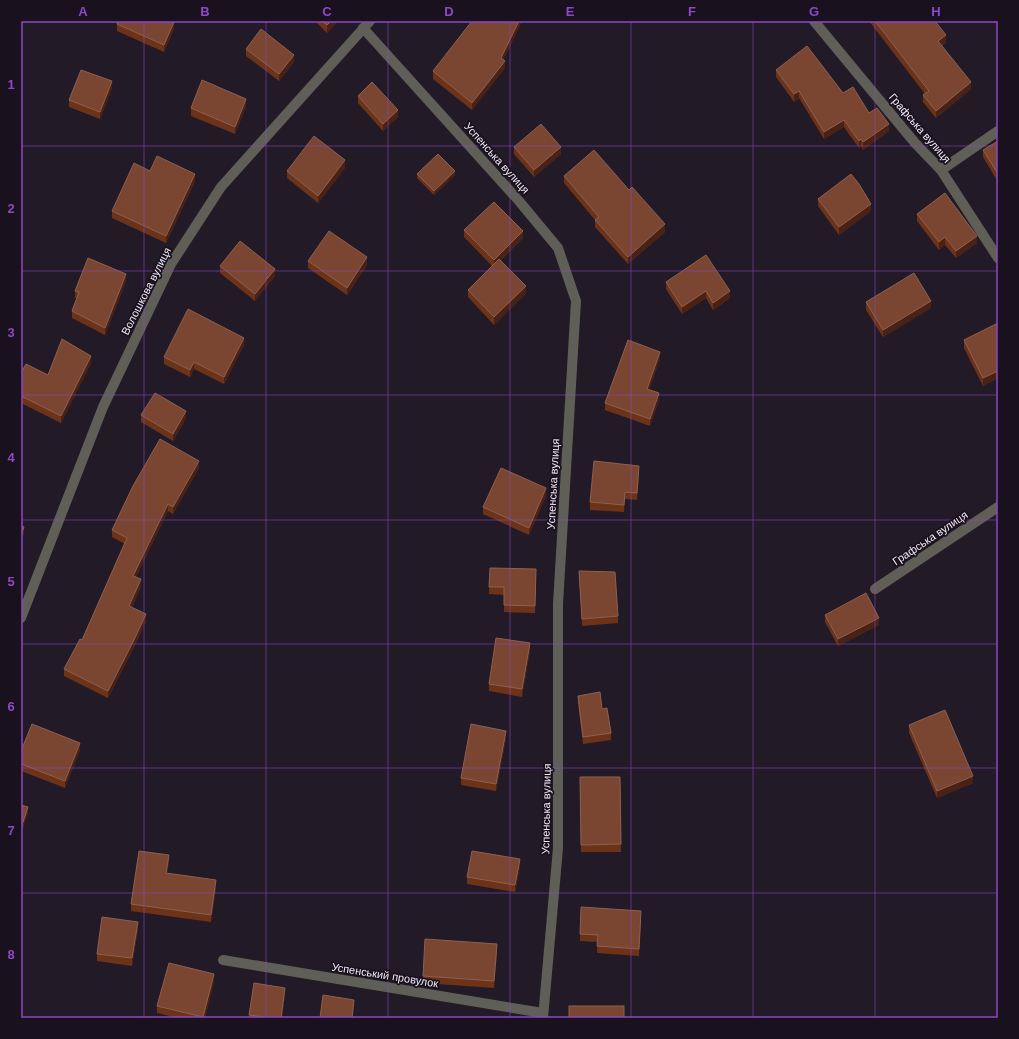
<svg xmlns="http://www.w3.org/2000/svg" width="1019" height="1039" font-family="Arial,sans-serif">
<rect width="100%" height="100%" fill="#231a28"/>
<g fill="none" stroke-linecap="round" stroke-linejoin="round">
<!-- street -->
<g stroke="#605f57" stroke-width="10">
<polyline points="814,21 915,143 941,170 998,258"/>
<polyline points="363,28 519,201 558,248 576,301 558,604 558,848 543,1018"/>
<polyline points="941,170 998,131"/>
<polyline points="875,589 998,507"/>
<polyline points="21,618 103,407 171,264 221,187 370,21"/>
<polyline points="223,960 543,1013"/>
</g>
</g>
<!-- wall -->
<g fill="#6c3319">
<polygon points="315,21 338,21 327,33"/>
<polygon points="522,21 503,60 505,68 472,110 433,79 433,71"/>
<polygon points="869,21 935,21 946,42 942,46 971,89 936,118 923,102 923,95 925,94"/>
<polygon points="117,24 174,29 164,52 117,31"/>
<polygon points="246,49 294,62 279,81 246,56"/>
<polygon points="776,70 843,93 869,113 889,131 863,150 861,146 859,148 844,127 824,139 799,98 794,102 776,77"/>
<polygon points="112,88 100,119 69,107 69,100"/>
<polygon points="358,96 398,117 383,131 358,103"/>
<polygon points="246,106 235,134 191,116 191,108"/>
<polygon points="998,141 998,182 983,157 983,150"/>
<polygon points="514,147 561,154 534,177 514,154"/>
<polygon points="345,168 318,203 287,178 287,171"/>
<polygon points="150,171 195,181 166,243 112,218 112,211"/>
<polygon points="417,174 455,175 434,195 417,178"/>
<polygon points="564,176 665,232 628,264 595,227 595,220 564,183"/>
<polygon points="818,199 871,211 839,235 818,206"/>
<polygon points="917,214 977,243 956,258 945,245 939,250 917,221"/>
<polygon points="464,230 523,238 501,260 526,293 494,325 468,297 468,290 492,266 464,237"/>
<polygon points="706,255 730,298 713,310 706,298 682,314 666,289 666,282"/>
<polygon points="308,261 367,265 347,295 308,268"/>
<polygon points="220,266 275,276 255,301 220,273"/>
<polygon points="126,281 105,335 72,318 72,311 77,298 75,298 75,291"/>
<polygon points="866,302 931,308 883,337 866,310"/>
<polygon points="998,323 998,378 983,386 964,348 964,340"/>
<polygon points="244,345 224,384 194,369 190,377 164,364 164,357"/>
<polygon points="660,359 649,389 659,400 650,426 605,410 605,403"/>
<polygon points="91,363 61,423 21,403 21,373 48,375"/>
<polygon points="141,415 186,418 173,441 141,422"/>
<polygon points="199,468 173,514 168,511 136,577 141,586 132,607 146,621 134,647 108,698 64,676 64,669 82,640 125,544 112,537 112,530"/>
<polygon points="639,473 637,500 625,499 624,512 590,510 590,502"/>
<polygon points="546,496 529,535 483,514 483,507"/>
<polygon points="490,568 536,576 535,613 504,612 504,595 489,594"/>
<polygon points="579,571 618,616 618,623 582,626"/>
<polygon points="825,615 879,625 838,646 825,622"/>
<polygon points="530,650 522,697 489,691 489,684"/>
<polygon points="578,696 602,709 611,733 611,740 583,744 578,703"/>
<polygon points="909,725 973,783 937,798 909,733"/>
<polygon points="506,738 496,791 461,785 461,778"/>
<polygon points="80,750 65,788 21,771 21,751"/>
<polygon points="580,777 620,777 621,852 581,852"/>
<polygon points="169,862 167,873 216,887 211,922 131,911 131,904"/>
<polygon points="520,866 515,892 467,884 467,877"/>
<polygon points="641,918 639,956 597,953 597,942 580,941 580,934"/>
<polygon points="138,929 132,966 97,961 97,954"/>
<polygon points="497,952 494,988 423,983 423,976"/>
<polygon points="214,981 205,1018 178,1018 157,1013 157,1006"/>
<polygon points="285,995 282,1018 249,1018 249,1015"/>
</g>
<!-- shaded-wall -->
<g fill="#492115">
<polygon points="331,21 338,21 327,33 327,25"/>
<polygon points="519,21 522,21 501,65 501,58"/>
<polygon points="174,22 174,29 164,52 164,45"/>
<polygon points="946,35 946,42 938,48 938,41"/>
<polygon points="294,55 294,62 279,81 279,74"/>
<polygon points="505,61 505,68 472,110 472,103"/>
<polygon points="112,81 112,88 100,119 100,112"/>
<polygon points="971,82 971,89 936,118 936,111"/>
<polygon points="799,91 799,98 794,102 794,94"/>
<polygon points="246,99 246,106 235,134 235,127"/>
<polygon points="398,110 398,117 383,131 383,124"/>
<polygon points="844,120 844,127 824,139 824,132"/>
<polygon points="889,124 889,131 863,150 863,142"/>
<polygon points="861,139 861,146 859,148 859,141"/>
<polygon points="561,147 561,154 534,177 534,170"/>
<polygon points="345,160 345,168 318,203 318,196"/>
<polygon points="455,171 455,175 434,195 434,191"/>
<polygon points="195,174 195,181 166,243 166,236"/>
<polygon points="871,204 871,211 839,235 839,227"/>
<polygon points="665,224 665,232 628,264 628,257"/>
<polygon points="523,231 523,238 494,267 494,260"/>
<polygon points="977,236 977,243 956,258 956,251"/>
<polygon points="945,237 945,245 939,250 939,242"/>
<polygon points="367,257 367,265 347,295 347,288"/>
<polygon points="275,269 275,276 255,301 255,294"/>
<polygon points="126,274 126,281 105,335 105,328"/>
<polygon points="526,286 526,293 494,325 494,317"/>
<polygon points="706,291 706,298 682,314 682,307"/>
<polygon points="730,291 730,298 713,310 713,303"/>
<polygon points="931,301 931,308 883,337 883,330"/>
<polygon points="244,338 244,345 224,384 224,377"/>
<polygon points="660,352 660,359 647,396 647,389"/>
<polygon points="91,356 91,363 61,423 61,416"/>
<polygon points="194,362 194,369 190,377 190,370"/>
<polygon points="998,371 998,378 983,386 983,378"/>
<polygon points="659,393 659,400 650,426 650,419"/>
<polygon points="186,411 186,418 173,441 173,434"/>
<polygon points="199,461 199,468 173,514 173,507"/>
<polygon points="639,466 639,473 637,500 637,493"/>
<polygon points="546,488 546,496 529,535 529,528"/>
<polygon points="168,504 168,511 133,583 133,576"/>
<polygon points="24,527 24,534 21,542 21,535"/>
<polygon points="141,579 141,586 129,613 129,606"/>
<polygon points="146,614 146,621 134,647 108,698 108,691"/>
<polygon points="879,618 879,625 838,646 838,639"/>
<polygon points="530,643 530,650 522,697 522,689"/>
<polygon points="506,731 506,738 496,791 496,784"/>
<polygon points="80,743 80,750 65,788 65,781"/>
<polygon points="973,776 973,783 937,798 937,791"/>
<polygon points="28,807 28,814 21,835 21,828"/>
<polygon points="169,855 169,862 166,880 166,873"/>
<polygon points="520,859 520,866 515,892 515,885"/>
<polygon points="216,880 216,887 211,922 211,915"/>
<polygon points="138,922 138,929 132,966 132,958"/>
<polygon points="497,944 497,952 494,988 494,981"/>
<polygon points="214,974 214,981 205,1018 203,1018"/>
<polygon points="285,988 285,995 282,1018 281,1018"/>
<polygon points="354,1000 354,1007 353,1018 352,1018"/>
</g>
<!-- building -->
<g fill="#7a4631" stroke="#8d6050">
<polygon points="118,21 172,21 174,22 164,45 117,24"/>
<polygon points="322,21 331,21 327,25"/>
<polygon points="472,21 519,21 501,58 505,61 472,103 433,71"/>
<polygon points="875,21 935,21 946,35 938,41 971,82 936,111 923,95 929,91"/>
<polygon points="261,29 294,55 279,74 246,49"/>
<polygon points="807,46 843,93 853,87 869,113 877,108 889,124 863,142 861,139 859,141 844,120 824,132 799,91 794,94 776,70"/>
<polygon points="81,70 112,81 100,112 69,100"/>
<polygon points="202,80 246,99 235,127 191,108"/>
<polygon points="372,82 398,110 383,124 358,96"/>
<polygon points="541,124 561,147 534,170 514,147"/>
<polygon points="314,136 345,160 318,196 287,171"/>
<polygon points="998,141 998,174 983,150"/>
<polygon points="594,150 629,190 632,187 665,224 628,257 595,220 599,217 564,176"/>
<polygon points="438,154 455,171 434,191 417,174"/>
<polygon points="157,156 195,174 166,236 112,211 134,163 150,171"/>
<polygon points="851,174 859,184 871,204 839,227 818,199"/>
<polygon points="945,193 977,236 956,251 945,237 939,242 917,214"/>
<polygon points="494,202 523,231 494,260 464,230"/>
<polygon points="329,231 367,257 347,288 308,261"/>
<polygon points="240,241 275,269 255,294 220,266"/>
<polygon points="706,255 730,291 713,303 706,291 682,307 666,282"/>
<polygon points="88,258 126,274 105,328 72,311 79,292 75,291"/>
<polygon points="499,259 526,286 494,317 468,290"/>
<polygon points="914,273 931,301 883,330 866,302"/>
<polygon points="188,309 244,338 224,377 194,362 190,370 164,357"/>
<polygon points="998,323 998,371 983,378 964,340"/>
<polygon points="62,339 91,356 61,416 21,396 21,373 26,364 48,375"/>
<polygon points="628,340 660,352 647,389 659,393 650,419 605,403"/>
<polygon points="155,393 186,411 173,434 141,415"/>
<polygon points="160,439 199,461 173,507 168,504 133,576 141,579 129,606 146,614 134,640 108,691 64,669 80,639 82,640 127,538 112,530 133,486"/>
<polygon points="594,461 639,466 637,493 625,492 624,505 590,502"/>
<polygon points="501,468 546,488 529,528 483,507"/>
<polygon points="21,525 24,527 21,535"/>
<polygon points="490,568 536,569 535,606 504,605 504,587 489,587"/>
<polygon points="579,571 615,572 618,616 582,619"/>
<polygon points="866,593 879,618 838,639 825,615"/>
<polygon points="496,638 530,643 522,689 489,684"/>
<polygon points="600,692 602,709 607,708 611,733 583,737 578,696"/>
<polygon points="945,710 973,776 937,791 909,725"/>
<polygon points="32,724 80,743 65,781 21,764 21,751"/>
<polygon points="471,724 506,731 496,784 461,778"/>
<polygon points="580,777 620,777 621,844 581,845"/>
<polygon points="21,805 28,807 21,828"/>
<polygon points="139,851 169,855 166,873 216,880 211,915 131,904"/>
<polygon points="472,851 520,859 515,885 467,877"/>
<polygon points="581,907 641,911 639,949 597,946 598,935 580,934"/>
<polygon points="102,917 138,922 132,958 97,954"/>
<polygon points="425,939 497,944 494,981 423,976"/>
<polygon points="169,963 214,974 203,1017 157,1006"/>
<polygon points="254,983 285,988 281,1018 272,1018 249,1015"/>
<polygon points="323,995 354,1000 352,1018 320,1018"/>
<rect x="569" y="1006" width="55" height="12"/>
</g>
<!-- grid -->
<path fill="none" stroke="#8d48c7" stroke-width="1" stroke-opacity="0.55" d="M144,21V1018M266,21V1018M388,21V1018M510,21V1018M631,21V1018M753,21V1018M875,21V1018M21,146H998M21,271H998M21,395H998M21,520H998M21,644H998M21,768H998M21,893H998"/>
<g text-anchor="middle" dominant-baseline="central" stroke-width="3.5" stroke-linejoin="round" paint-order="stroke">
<!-- street labels -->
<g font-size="11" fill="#f0eaf4" stroke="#1a111f">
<text transform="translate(920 128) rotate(49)">Графська вулиця</text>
<text transform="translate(497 158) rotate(48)">Успенська вулиця</text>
<text transform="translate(146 291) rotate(-63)">Волошкова вулиця</text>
<text transform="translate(553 484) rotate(-87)">Успенська вулиця</text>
<text transform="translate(930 538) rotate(-34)">Графська вулиця</text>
<text transform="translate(546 809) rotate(-89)">Успенська вулиця</text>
<text transform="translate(385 975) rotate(9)">Успенський провулок</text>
</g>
</g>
<!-- border -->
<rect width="1019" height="1039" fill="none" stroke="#1a111f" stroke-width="44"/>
<rect x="22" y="22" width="975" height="995" fill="none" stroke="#8d48c7" stroke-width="1.5"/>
<g font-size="13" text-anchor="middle" font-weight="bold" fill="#8d48c7">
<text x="83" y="16">A</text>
<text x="205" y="16">B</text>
<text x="327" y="16">C</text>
<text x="449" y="16">D</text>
<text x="570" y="16">E</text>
<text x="692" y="16">F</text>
<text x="814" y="16">G</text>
<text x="936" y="16">H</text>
<text x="11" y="89">1</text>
<text x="11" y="213">2</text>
<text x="11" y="337">3</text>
<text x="11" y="462">4</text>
<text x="11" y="586">5</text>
<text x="11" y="711">6</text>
<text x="11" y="835">7</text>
<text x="11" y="959">8</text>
</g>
</svg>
